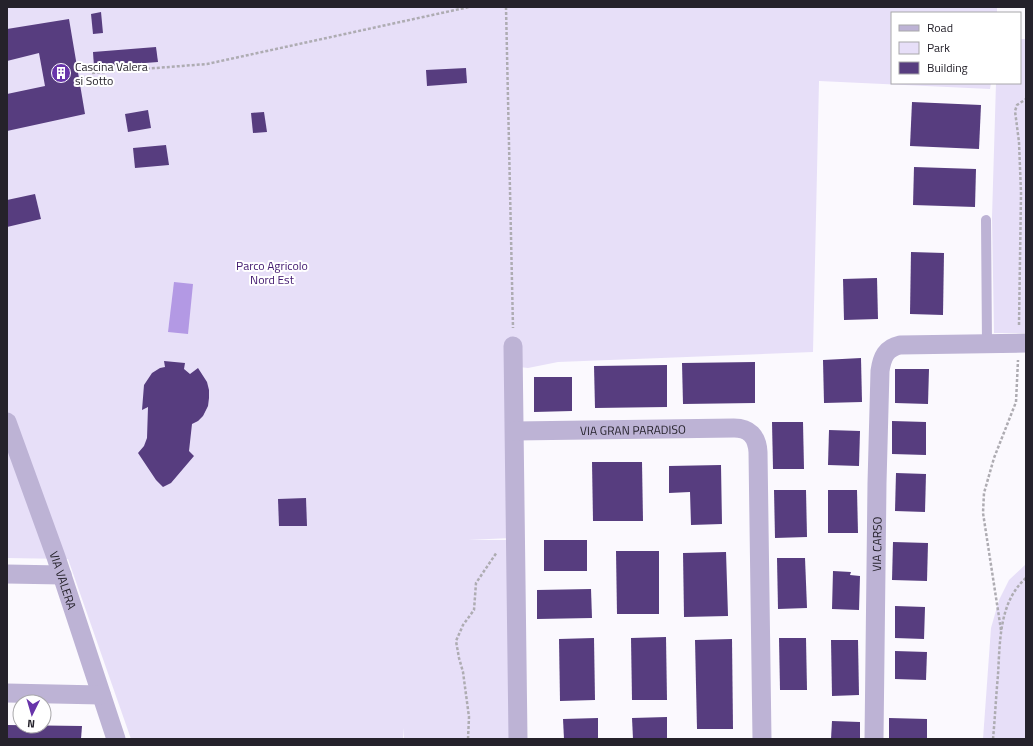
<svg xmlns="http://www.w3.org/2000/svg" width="1033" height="746" font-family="'Titillium Web',sans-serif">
<rect width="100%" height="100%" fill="#fbf9fe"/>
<!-- green -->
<g fill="#e7dff8">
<polygon points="7,7 997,7 997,13 892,13 892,83 991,83 990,89 819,81 813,352 558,362 528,368 519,367 512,538 468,540 511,540 513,739 404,739 403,728 403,739 131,739 68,559 7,558"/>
<polygon points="1020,39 1026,39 1026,333 994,333 992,217 996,83 1020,83"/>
<polygon points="1026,564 1026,739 983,739 991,628 999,600 1009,580"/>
</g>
<!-- water -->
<polygon fill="#b399e4" points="174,282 193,284 188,334 168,332"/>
<!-- building -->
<g fill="#573d7f">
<polygon points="101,12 103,33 93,34 91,14"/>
<polygon points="69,19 85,114 7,131 7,94 45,86 39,53 7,61 7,29"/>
<polygon points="156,47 158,62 94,67 93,52"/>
<polygon points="466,68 467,83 427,86 426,70"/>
<polygon points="912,102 981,105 979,149 910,146"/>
<polygon points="148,110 151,128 128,132 125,114"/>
<polygon points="264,112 267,132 253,133 251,113"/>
<polygon points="166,145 169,165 135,168 133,148"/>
<polygon points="914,167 976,169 975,207 913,205"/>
<polygon points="35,194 41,219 7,227 7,200"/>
<polygon points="911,252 944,253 943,315 910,314"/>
<polygon points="877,278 878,319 844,320 843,279"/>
<polygon points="861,358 862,402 824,403 823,360"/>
<polygon points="164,361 185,363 184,369 190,374 198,368 207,382 209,390 209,398 208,406 203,416 198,421 192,424 189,451 194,456 171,483 163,487 156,480 138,453 144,446 147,438 148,407 142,410 144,385 152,373 160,368 165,367"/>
<polygon points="755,362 755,403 683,404 682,363"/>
<polygon points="667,365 667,407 595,408 594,366"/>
<polygon points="895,369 929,369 928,404 895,403"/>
<polygon points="534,377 572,377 572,411 534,412"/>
<polygon points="892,421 926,422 926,455 892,454"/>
<polygon points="772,422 803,422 804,469 773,469"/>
<polygon points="829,430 860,431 859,466 828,465"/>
<polygon points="592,462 642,462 643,521 593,521"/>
<polygon points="721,465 722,524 691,525 690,492 669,493 669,466"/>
<polygon points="896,473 926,474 925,512 895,511"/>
<polygon points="774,490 806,490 807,537 775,538"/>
<polygon points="828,490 857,490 858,533 828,533"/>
<polygon points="306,498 307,526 279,526 278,499"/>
<rect x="544" y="540" width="43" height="31"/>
<polygon points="893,542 928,543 927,581 892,580"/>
<polygon points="616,551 659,551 659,614 617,614"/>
<polygon points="726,552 728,616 684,617 683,553"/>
<polygon points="777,558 805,558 807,608 778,609"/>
<polygon points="833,571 851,572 850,575 860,576 859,610 832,609"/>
<polygon points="591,589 592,618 537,619 537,590"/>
<polygon points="895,606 925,607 924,639 895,638"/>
<polygon points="666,637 667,700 632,700 631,638"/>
<polygon points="594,638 595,700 560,701 559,639"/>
<polygon points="779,638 806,638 807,690 780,690"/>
<polygon points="732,639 733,729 697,729 695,640"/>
<polygon points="831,640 858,640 859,695 832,696"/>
<polygon points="895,651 927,652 926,680 895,679"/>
<polygon points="667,717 667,739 633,739 632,718"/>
<polygon points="598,718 598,739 564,739 563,719"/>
<polygon points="889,718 927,719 927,739 889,739"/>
<polygon points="832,721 860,722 860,739 831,739"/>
<polygon points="7,725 82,726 81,739 7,739"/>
</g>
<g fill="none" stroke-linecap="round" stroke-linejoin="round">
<!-- path -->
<g stroke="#aeacb2" stroke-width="2.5" stroke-dasharray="3 2" stroke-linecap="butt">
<polyline points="506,7 513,328"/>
<polyline points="92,73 207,64 469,7"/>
<polyline points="1019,325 1021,193 1019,142 1015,111 1017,105 1026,99"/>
<polyline points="1001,630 983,513 984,493 994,458 1016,402 1018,360"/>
<polyline points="468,739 469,717 463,672 459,658 456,641 463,625 474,610 476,583 497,552"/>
<path d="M993,739C995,718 996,696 998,675C1000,641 999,602 1026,578"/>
</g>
<!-- lane -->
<polyline stroke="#bdb3d5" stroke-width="10" points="986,220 987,344"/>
<!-- street -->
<g stroke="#bdb3d5" stroke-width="19">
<polyline points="513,346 518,739"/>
<path id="s1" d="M7,422L56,557L116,739"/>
<path id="s2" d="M515,431L734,428C749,428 757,436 758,452L762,739"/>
<polyline points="7,574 62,575"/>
<polyline points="7,693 101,695"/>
<path id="s3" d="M874,739L877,483L880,371C882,357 886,348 900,345L1026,343"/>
</g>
</g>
<!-- icons -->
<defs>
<g id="building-disc" transform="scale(1)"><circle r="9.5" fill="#6834aa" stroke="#fff"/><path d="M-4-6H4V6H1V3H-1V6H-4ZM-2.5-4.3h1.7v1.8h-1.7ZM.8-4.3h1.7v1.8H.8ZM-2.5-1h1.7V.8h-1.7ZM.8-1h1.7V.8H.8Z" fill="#fff"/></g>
</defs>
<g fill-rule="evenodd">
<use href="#building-disc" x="61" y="73"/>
</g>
<g text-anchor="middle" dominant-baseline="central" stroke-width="4" stroke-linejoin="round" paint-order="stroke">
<!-- poi labels -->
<g font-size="12" fill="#25222b" stroke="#fff" text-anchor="start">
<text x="75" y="66">Cascina Valera<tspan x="75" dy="14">si Sotto</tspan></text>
</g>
<!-- park labels -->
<g font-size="12" fill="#3f166d" stroke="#fff">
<text x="272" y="265">Parco Agricolo<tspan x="272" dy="14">Nord Est</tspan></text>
</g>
<!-- street labels -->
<g font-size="12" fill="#25222b" stroke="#fff">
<text stroke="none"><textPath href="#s2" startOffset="118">VIA GRAN PARADISO</textPath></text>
<text stroke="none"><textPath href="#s3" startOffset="195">VIA CARSO</textPath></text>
<text stroke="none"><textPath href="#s1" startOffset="168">VIA VALERA</textPath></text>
</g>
</g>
<!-- border -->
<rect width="1033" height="746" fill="none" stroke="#25222b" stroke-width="16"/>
<!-- legend -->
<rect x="891" y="12" width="130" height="72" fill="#ffffff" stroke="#a8a7aa"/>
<rect x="899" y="25" width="20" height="6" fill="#bdb3d5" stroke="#a8a7aa"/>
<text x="927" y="32" font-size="12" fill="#25222b">Road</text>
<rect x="899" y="42" width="20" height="12" fill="#e7dff8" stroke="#a8a7aa"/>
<text x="927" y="52" font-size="12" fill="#25222b">Park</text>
<rect x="899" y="62" width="20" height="12" fill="#573d7f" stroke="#a8a7aa"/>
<text x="927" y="72" font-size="12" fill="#25222b">Building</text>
<!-- north arrow -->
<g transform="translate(32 714) rotate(185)"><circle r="19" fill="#ffffff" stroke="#a8a7aa"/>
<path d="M0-3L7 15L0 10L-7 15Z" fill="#6834aa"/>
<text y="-6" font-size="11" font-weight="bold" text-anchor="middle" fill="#25222b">N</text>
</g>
</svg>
